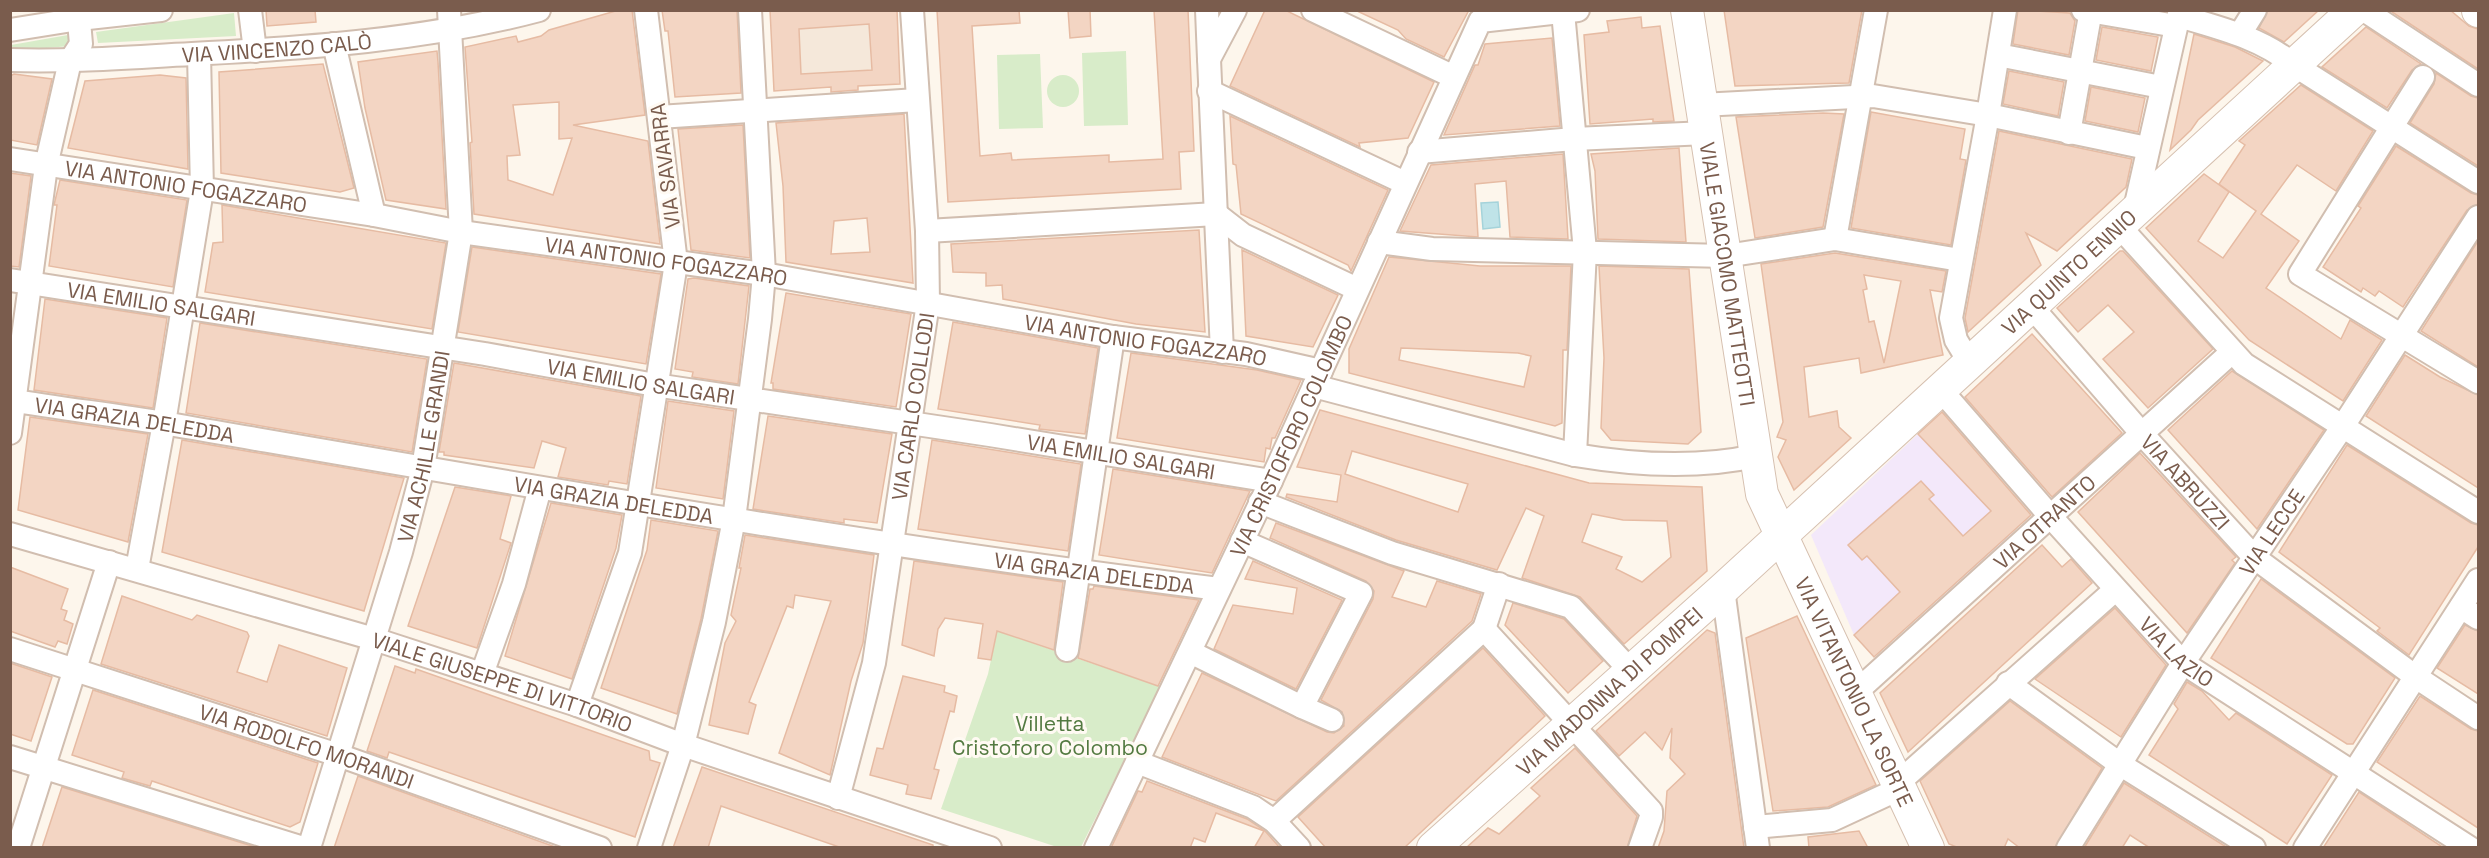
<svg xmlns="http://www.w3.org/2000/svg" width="2489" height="858" font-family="'Space Grotesk',sans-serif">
<rect width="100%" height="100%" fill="#fdf6ec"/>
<!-- residential -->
<polygon fill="#f5e8da" points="869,24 872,85 858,86 857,72 816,74 816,88 802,89 799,29"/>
<!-- education -->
<polygon fill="#f3e8fa" points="1918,434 2013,533 1874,657 1854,635 1811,535"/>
<!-- green -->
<g fill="#d8ecc9">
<polygon points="234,13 236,36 98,43 96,32"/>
<polygon points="68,35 70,46 12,51 11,45"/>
<polygon points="1126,51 1128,125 1084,126 1082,53"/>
<polygon points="1040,54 1043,128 999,129 997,55"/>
<circle cx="1063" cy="91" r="16"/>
<polygon points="997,631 1161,687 1081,847 1057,847 941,809 988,674"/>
</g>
<!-- water -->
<polygon fill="#bfe3e8" stroke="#a5d3da" stroke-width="1.5" points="1498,202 1500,227 1483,229 1481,203"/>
<!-- building -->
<g fill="#f3d5c3" stroke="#e6bba3" stroke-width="1.5" fill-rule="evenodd">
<polygon points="266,10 315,10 316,22 267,26"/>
<path d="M619,10H632L645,115L573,125L648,141L660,244L474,214L470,143L472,142L465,47L516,36L518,42L541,36L549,30ZM559,102V139L572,138L553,195L508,180L507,156L520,155L513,105Z"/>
<polygon points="662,10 737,10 741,93 675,97 668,31 665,31"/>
<path d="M770,10H897L900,84L858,86V90L831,92V87L774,91ZM869,24L872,70L801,74L799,29Z"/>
<polygon points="937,10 1019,10 1020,23 972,26 980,156 1011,153 1012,160 1109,155 1109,162 1163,159 1154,10 1188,10 1194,151 1179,152 1181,189 948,202"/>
<polygon points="1068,10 1090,10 1091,36 1070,38"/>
<polygon points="1265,10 1285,10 1434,82 1408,138 1359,143 1360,147 1230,86"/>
<polygon points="1355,10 1469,10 1444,57 1406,39 1398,30"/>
<polygon points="1724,10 1862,10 1849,83 1735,86"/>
<polygon points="2018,10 2070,13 2075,21 2069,55 2013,44"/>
<polygon points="2268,10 2319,10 2284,42 2259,28"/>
<polygon points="2389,10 2450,10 2469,26 2478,29 2478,69"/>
<polygon points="1641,17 1642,28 1660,26 1674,121 1653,122 1653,119 1590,124 1584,35 1609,32 1607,21"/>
<polygon points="2102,27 2158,37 2151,71 2096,60"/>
<polygon points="2366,27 2421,64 2412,70 2387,108 2322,67"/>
<polygon points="2194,34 2235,47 2263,61 2198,120 2191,130 2170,150"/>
<polygon points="1552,38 1560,126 1444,135 1475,65 1478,65 1485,44"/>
<polygon points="437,51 438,62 446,209 386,200 365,108 358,62"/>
<polygon points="323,64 354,188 340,192 221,173 219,72"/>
<polygon points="2009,71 2064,82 2058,116 2003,104"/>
<polygon points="2436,73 2471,96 2478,98 2478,166 2410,123 2434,84"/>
<polygon points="14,74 52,79 37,145 10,140 10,76"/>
<polygon points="160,75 186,78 188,169 68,148 85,81"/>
<polygon points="2301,85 2373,131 2336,191 2297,165 2261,214 2299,241 2266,288 2341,339 2350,320 2382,340 2343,401 2249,340 2146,228 2204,174 2229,192 2198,241 2223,258 2256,211 2219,184 2245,145 2239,141"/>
<polygon points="2091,87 2145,98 2138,132 2085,121"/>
<polygon points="1871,112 1965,129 1960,159 1966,160 1951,245 1851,228"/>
<polygon points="1823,113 1844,114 1823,227 1755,238 1736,117"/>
<path d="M904,114L913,283L786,262L783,186L776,123ZM867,218L870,252L831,254L834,221Z"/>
<polygon points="1230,116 1388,190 1351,271 1348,265 1241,214 1236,165 1233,164"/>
<polygon points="743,125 750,258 691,250 678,129"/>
<polygon points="1999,131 2132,159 2126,187 2057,251 2026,233 2041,265 1968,332 1965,318"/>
<polygon points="2396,146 2471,193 2478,195 2478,204 2467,210 2403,307 2379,291 2375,296 2363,288 2361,292 2323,267 2361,208 2358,206"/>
<polygon points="1679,148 1686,242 1598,239 1595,171 1591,154"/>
<polygon points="1563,154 1568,239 1510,237 1506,181 1475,184 1478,237 1400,231 1431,165"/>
<polygon points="10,173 31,176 19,267 10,266"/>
<polygon points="60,180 187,200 173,287 49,266 57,205 54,205"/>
<polygon points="222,205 446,243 432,329 205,292 213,243 223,242"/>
<polygon points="1199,230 1205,332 1136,324 1003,299 1002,285 986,286 986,273 953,272 951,244"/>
<polygon points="2478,241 2478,367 2421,331"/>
<polygon points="472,247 661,274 646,364 458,332"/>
<polygon points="1242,250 1338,295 1313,347 1246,336"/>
<polygon points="2120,251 2123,251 2213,349 2148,408 2103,359 2134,332 2108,305 2078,332 2057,308"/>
<path d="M1835,253L1946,271L1942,292L1930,290L1943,355L1861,373L1859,358L1804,367L1809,417L1837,411L1839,427L1851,438L1794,490L1778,457L1786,440L1777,437L1783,422L1761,264ZM1864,275L1901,281L1884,363L1874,321L1869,322L1863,290L1867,289Z"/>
<path d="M1389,257L1480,266H1571L1567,350H1563L1562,423L1555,426L1349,373V349ZM1401,348L1518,353L1531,356L1524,387L1399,360Z"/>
<polygon points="1599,266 1689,269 1701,432 1688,444 1611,440 1601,428 1604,358"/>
<polygon points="694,278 749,286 738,384 692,377 693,372 675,369 688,279"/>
<polygon points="786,293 911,314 896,407 773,389 773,383 771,383"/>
<polygon points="45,299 167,318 153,408 34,390"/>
<polygon points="953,322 1098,348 1085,434 1039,429 1040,425 938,409"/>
<polygon points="200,323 427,359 412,452 186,413"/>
<polygon points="2032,334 2122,433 2052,497 1965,397"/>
<polygon points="1131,353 1257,370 1301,380 1275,438 1272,438 1270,449 1266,448 1264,462 1117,438"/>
<polygon points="2405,355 2440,377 2478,395 2478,488 2366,416"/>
<polygon points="454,363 641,396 627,484 609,481 608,485 558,477 566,448 542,441 534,468 444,455 444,452 439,452"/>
<polygon points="2232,371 2324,430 2257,529 2168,430"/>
<polygon points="668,401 734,411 723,499 656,488"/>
<path d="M1320,410L1589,483L1702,487L1707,571L1624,644L1580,597L1522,578L1544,516L1526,508L1497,570L1396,540L1286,497L1287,494L1337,502L1341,475L1297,467ZM1352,451L1468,484L1458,512L1345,474ZM1592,514L1623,520L1667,521L1671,557L1642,582L1616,569L1622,557L1582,542Z"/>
<polygon points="1942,412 2031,515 1874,657 1854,635 1900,592 1867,556 1862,560 1848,545 1921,481 1934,495 1929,499 1963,536 1991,511 1918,434"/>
<polygon points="768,416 892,434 877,523 844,519 844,523 753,509"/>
<polygon points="30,417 148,434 128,542 18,510"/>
<polygon points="182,440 404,478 364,611 162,552"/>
<polygon points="932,440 1081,464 1068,551 918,529"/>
<polygon points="2347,445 2471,523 2478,525 2478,547 2409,655 2377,631 2380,628 2279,552"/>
<polygon points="2140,453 2236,557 2232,560 2235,563 2187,633 2078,512"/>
<polygon points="1113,469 1250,491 1212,573 1099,555"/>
<polygon points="455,487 511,496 500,539 511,543 477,648 408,626"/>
<polygon points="551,503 622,515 616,548 572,679 505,656"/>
<polygon points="651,520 718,531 701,619 677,714 601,688 647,550"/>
<polygon points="1276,523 1404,571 1392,597 1426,607 1437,581 1481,594 1472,621 1276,801 1162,757 1202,673 1327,732 1334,733 1344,726 1342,712 1321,700 1373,599 1374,591 1366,581 1270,538"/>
<polygon points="745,535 874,555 863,643 851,681 830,775 779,753 831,601 795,595 793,608 787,606 749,702 756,705 748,734 709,725 725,643 736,621 731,615 741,568 739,568"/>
<polygon points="2042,545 2062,567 2071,559 2092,583 1908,752 1880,693"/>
<polygon points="914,561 1063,582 1054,650 997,631 991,660 978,658 983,624 945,618 938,629 934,656 902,645"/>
<polygon points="1253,561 1342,600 1296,689 1214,649 1233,605 1293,614 1297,588 1245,579"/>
<polygon points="10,567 68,589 61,609 67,611 64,620 73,624 67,644 58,641 55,647 10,631"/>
<polygon points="2261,579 2395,678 2353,744 2347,744 2211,658"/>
<polygon points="1094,586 1199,600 1158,686 1078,658 1090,589 1093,589"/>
<polygon points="122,596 192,620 197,615 247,632 249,636 237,672 267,682 279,645 347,668 327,736 101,664"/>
<polygon points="1513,603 1564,619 1603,661 1568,693 1505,625"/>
<polygon points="2115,608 2166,665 2121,737 2035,679"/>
<polygon points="1797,616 1876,785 1828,807 1773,811 1746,638"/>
<polygon points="2465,625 2478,631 2478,694 2437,668"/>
<polygon points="1707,630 1715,633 1744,848 1658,848 1664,831 1667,791 1685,774 1670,758 1672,728 1662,750 1645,732 1619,756 1596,731"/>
<polygon points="1483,648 1545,716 1404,848 1326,848 1298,817"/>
<polygon points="10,663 52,677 31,741 10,734"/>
<polygon points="395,666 415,673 416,669 649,751 650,760 660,763 635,837 389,752 387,758 367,751"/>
<polygon points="903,676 945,686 944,692 957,696 954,712 950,711 934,769 939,770 931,799 906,794 908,785 870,775 877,748 883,749"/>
<polygon points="2187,682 2202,691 2229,720 2236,713 2332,775 2287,844 2149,755 2178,709 2174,704"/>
<polygon points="93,690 318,763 300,822 290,827 152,781 150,786 122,778 124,772 72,755"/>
<polygon points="2420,696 2471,729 2478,731 2478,828 2377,762"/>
<polygon points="2010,701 2102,768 2055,848 2020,848 2008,839 2004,848 1959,848 1949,844 1920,781"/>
<polygon points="1575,748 1637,816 1627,848 1466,848 1488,828 1499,834 1540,796 1531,788"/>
<polygon points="702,767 933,845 933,848 842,848 721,806 708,848 673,848"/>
<polygon points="358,776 558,848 334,848"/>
<polygon points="1147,781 1247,819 1265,831 1280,848 1254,848 1264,831 1216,813 1205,842 1194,838 1190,848 1111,848 1138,791 1142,792"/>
<polygon points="2124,783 2228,848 2150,848 2130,835 2122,848 2084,848"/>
<polygon points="62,787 252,846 252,848 42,848"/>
<polygon points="2359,792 2444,848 2323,848"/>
<polygon points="1859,831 1868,848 1809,848 1808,837"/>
</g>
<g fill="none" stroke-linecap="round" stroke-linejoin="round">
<!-- street casing -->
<g stroke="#d1beb0" stroke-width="26">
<g id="street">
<polyline points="250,10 255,51"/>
<polyline points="1207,10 1209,59 1235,10"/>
<polyline points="1313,10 1454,77"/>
<polyline points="2083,10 2176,26"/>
<polyline points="2364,10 2478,85"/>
<polyline points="1563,12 1585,251 1575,455"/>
<path d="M2179,16C2220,28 2261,38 2294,65L2478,182"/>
<polyline points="10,30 79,19 161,10"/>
<polyline points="2240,34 2255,10"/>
<polyline points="334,44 374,215"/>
<polyline points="1998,55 2161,87"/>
<polyline points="1209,59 1222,352"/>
<path id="s1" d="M10,60C71,62 132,57 192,54C308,48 426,40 539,10"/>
<polyline points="2423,77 2300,274 2478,382"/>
<polyline points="1209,91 1405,183"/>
<polyline points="1701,105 1873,96 1988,115 2147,148"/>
<polyline points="659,117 917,100"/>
<polyline points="2069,133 2091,10"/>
<polyline points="1419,152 1574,139 1706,133"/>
<path id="s2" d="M10,159L374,215L461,232L764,274L1113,337L1246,354L1321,371"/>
<polyline points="2134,213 2180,10"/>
<polyline points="2119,226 2244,364 2478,512"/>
<polyline points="927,231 1216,214 1243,235 1357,289"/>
<polyline points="1835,239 1876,10"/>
<polyline points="1379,242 1432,249 1726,256 1835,239 1960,260"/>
<path id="s3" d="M10,280L485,354L655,385L990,435L1271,481"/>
<path id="s4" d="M2031,306L2143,435L2255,558L2416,677L2478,718"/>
<polyline points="1970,363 1956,340 1951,318 1988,115 2005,10"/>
<path d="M1314,386L1575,455C1634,465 1696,469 1755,456"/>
<path id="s5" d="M1940,389L2051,517L2183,663L2470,848"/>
<path id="s6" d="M10,400C63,409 116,415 169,424C518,484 867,546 1219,589"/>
<polyline points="10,433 46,166 70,61 81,44 78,10"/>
<polyline points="1260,502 1392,553 1571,607 1630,670"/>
<path id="s7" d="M10,534L374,639L577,705L683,745L990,848"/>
<polyline points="137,569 164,423 202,190 199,54"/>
<polyline points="1723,589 1758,848"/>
<polyline points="2461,607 2478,618"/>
<polyline points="1484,629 1499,584"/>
<path id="s8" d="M10,649L338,755L600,848"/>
<polyline points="1067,650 1113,337"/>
<polyline points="1190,652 1302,707 1361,593 1242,541"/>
<polyline points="482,674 514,584 540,488"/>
<polyline points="2008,683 2121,765 2254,848"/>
<path id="s9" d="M1856,692L2232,352"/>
<polyline points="577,705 630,553 676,263 646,10"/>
<polyline points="1302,707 1332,720"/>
<polyline points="10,757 303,848"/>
<polyline points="1137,762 1253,807 1274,821 1299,848"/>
<polyline points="1898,783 2115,590"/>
<path id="s10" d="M838,798L874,663L928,303L927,231L912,10"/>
<polyline points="1274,821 1484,629 1651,811 1651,817 1640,848"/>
<polyline points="1755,827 1832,820 1901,788"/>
<polyline points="18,848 109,562"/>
<path id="s11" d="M309,848L401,552L423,468L461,232L449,10"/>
<polyline points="649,848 683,745 714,622 734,519 760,319 764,274 750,10"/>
<path id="s12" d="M1096,848L1271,481L1480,21L1578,10"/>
<path id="s13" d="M2068,848L2183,663L2343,426L2478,217"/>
<polyline points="2305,848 2478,580"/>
</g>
</g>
<!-- secondary casing -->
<g stroke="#d6c0b0" stroke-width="34">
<g id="secondary">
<path id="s14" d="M1687,10L1762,494L1928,848"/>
<polyline points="2478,10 2478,11"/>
<path id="s15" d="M1433,848L1723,589L2354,10"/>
</g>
</g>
<!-- street -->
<use href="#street" stroke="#fff" stroke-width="22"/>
<!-- secondary -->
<use href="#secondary" stroke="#fff" stroke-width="32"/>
</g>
<g text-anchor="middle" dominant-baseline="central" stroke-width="6" stroke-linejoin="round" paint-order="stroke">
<!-- street labels -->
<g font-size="21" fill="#7a5c4d" stroke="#fffaf3">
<text stroke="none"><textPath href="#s1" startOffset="267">VIA VINCENZO CALÒ</textPath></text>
<text transform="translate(665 166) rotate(-97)">VIA SAVARRA</text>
<text stroke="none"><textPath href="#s2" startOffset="178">VIA ANTONIO FOGAZZARO</textPath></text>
<text stroke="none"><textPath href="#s2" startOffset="664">VIA ANTONIO FOGAZZARO</textPath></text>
<text stroke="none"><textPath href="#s15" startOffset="858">VIA QUINTO ENNIO</textPath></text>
<text stroke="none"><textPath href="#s14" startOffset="267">VIALE GIACOMO MATTEOTTI</textPath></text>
<text stroke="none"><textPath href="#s3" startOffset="153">VIA EMILIO SALGARI</textPath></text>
<text stroke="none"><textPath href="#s2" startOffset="1150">VIA ANTONIO FOGAZZARO</textPath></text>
<text stroke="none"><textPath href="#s3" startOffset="639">VIA EMILIO SALGARI</textPath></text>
<text stroke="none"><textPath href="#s10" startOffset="399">VIA CARLO COLLODI</textPath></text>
<text stroke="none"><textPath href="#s6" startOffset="126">VIA GRAZIA DELEDDA</textPath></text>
<text stroke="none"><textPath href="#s12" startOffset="456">VIA CRISTOFORO COLOMBO</textPath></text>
<text stroke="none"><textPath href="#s11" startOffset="418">VIA ACHILLE GRANDI</textPath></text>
<text stroke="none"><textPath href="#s3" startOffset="1125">VIA EMILIO SALGARI</textPath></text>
<text stroke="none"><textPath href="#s4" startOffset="234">VIA ABRUZZI</textPath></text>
<text stroke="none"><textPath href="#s6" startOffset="612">VIA GRAZIA DELEDDA</textPath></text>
<text stroke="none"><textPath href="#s9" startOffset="254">VIA OTRANTO</textPath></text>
<text stroke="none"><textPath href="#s13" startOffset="376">VIA LECCE</textPath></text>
<text stroke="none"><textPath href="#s6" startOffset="1098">VIA GRAZIA DELEDDA</textPath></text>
<text stroke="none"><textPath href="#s5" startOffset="354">VIA LAZIO</textPath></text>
<text stroke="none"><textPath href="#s7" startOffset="514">VIALE GIUSEPPE DI VITTORIO</textPath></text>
<text stroke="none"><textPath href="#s15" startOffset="236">VIA MADONNA DI POMPEI</textPath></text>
<text stroke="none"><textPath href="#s14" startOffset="708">VIA VITANTONIO LA SORTE</textPath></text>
<text stroke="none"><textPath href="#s8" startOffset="312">VIA RODOLFO MORANDI</textPath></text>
</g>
<!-- park labels -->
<g font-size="21" fill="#537a41" stroke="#fffaf3">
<text x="1050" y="723">Villetta<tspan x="1050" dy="24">Cristoforo Colombo</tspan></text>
</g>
</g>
<!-- border -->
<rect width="2489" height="858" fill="none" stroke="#7a5c4d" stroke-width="24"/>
</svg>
